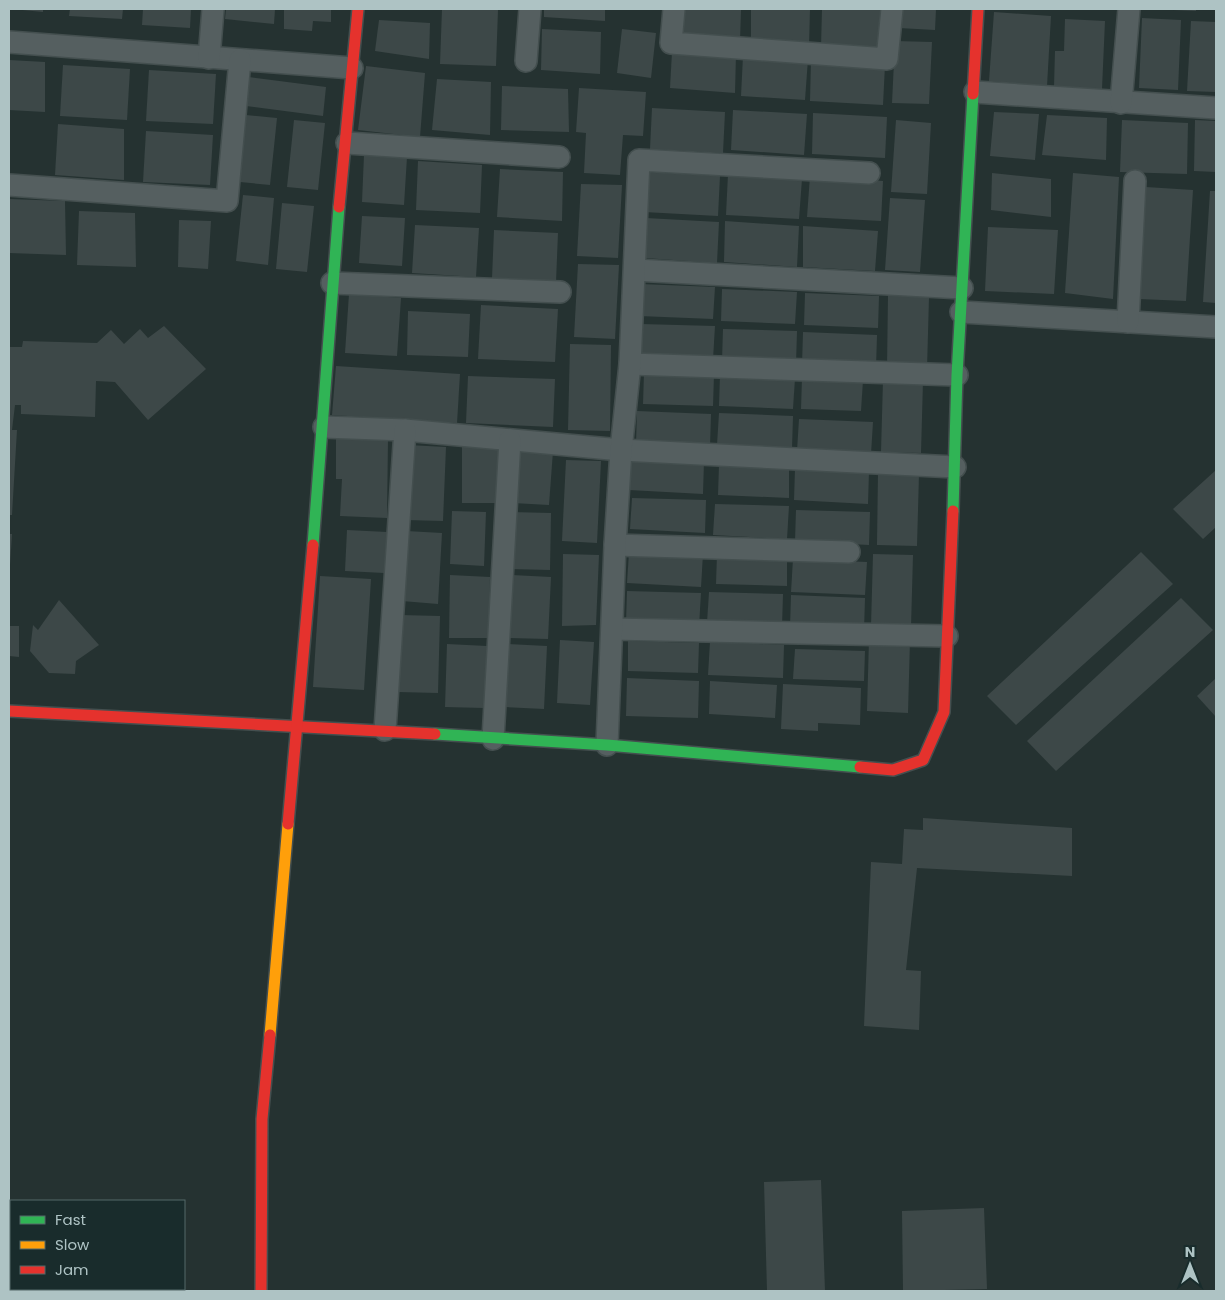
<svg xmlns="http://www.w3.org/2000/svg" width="1225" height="1300" font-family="Poppins,sans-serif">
<rect width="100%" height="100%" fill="#253231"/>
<!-- building -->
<g fill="#3d4848">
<polygon points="12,9 43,9 43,12"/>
<polygon points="70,9 123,9 122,19 69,16"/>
<polygon points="143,9 191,9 190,28 142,25"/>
<polygon points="226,9 275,9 274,24 225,19"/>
<polygon points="284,9 331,9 331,22 313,21 312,31 284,29"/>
<polygon points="442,9 498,10 496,66 440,64"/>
<polygon points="544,9 605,9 605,21 544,17"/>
<polygon points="682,9 741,9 740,42 682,38"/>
<polygon points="751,9 810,9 809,47 751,43"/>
<polygon points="822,9 880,10 879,51 821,47"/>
<polygon points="900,9 936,9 935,30 899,28"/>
<polygon points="1151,9 1196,9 1196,11"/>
<polygon points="994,12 1051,16 1047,86 989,81"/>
<polygon points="1142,18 1181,20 1178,90 1139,88"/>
<polygon points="1065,19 1105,21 1102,89 1054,87 1055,51 1064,51"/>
<polygon points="379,20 430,23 429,59 375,51"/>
<polygon points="1191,21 1216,22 1216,92 1187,91"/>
<polygon points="542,29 601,32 600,74 541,70"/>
<polygon points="622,29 656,33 651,78 617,73"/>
<polygon points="895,41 932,42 929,104 892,103"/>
<polygon points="672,52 736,54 735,93 670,88"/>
<polygon points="743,56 808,59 805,100 741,96"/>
<polygon points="9,60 45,62 45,112 9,110"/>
<polygon points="811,60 885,65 883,105 810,101"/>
<polygon points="63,65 130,69 127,120 60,116"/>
<polygon points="366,66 425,73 420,137 358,130"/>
<polygon points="149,70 216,74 213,124 146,121"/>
<polygon points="249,77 326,87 323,116 246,106"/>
<polygon points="437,79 491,82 490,135 432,130"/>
<polygon points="502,86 568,89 569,132 501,130"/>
<polygon points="579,88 646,92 643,136 623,135 620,175 584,173 586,133 576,132"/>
<polygon points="652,108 725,112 723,153 650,149"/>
<polygon points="733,110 807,114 804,155 731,150"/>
<polygon points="994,112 1039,114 1035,160 990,156"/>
<polygon points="813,113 887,117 885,158 812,154"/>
<polygon points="246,115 277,118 270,185 240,182"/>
<polygon points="1047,115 1107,118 1106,160 1042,155"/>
<polygon points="294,120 325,123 318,190 287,187"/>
<polygon points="896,120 931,123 927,194 891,192"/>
<polygon points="1122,120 1188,123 1187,174 1120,172"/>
<polygon points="1195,120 1216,121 1216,172 1194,171"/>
<polygon points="58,124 124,129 124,180 55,175"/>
<polygon points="146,131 213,135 210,185 143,182"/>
<polygon points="364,155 407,157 404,205 362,202"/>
<polygon points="418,161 482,165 480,213 416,210"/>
<polygon points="500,169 563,172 562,221 497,217"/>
<polygon points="647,172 720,176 718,216 644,212"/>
<polygon points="992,173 1051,179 1051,217 991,210"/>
<polygon points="1073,173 1119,177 1113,299 1065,293"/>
<polygon points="728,174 802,179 799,219 726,215"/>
<polygon points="810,176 883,181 881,221 807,217"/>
<polygon points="581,184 622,185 618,258 577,256"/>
<polygon points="1146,187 1193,190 1186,301 1139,299"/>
<polygon points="1210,191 1216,191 1216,303 1203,302"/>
<polygon points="243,195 274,198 268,265 236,261"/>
<polygon points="890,198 925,200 920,272 885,270"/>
<polygon points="9,199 65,201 66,255 9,253"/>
<polygon points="282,203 314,206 307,272 276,269"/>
<polygon points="79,211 135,213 136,267 77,265"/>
<polygon points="362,216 405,218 402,266 359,263"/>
<polygon points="646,218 719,222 717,263 644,258"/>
<polygon points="179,220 211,221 208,269 178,267"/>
<polygon points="725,221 799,226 797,267 724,262"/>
<polygon points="415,225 479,228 476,277 412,273"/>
<polygon points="803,226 878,231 875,271 803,267"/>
<polygon points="988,227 1058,230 1054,294 985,291"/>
<polygon points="494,230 558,233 556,282 492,278"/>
<polygon points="578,264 619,265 615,339 574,337"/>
<polygon points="640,284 715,287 713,319 639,316"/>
<polygon points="722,289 797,292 795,324 721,321"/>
<polygon points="805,293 879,296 878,328 804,325"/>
<polygon points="349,294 401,298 397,356 345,353"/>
<polygon points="888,295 929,297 927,369 887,368"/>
<polygon points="481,305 558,309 555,362 478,359"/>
<polygon points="408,311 470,314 468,357 407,355"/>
<polygon points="641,324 715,326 713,359 639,355"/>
<polygon points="164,326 206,369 148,420 115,382 96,381 95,417 21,414 21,405 15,405 12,430 17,430 12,515 9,515 9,347 22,347 23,341 97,343 111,330 124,344 140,329 148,338"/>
<polygon points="723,329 797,331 796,363 722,360"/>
<polygon points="803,332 877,335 876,367 802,364"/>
<polygon points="570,344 611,345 610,431 568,430"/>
<polygon points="336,366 460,374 457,423 332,415"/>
<polygon points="644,373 714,375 713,406 643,404"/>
<polygon points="720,374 795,378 793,409 719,406"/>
<polygon points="468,376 555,379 553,427 466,423"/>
<polygon points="802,378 863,380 861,411 801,409"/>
<polygon points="883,380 923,381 921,453 881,452"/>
<polygon points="637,411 711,414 710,446 636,443"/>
<polygon points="719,413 793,416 792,448 717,445"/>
<polygon points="799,419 873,422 871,454 797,451"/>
<polygon points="336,437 388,439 387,518 340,516 342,479 336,479"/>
<polygon points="408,445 446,447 443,521 405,520"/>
<polygon points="462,446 502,447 502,503 462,503"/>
<polygon points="517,448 553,451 549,505 513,503"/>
<polygon points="630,459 704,461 703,494 629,490"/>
<polygon points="566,460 601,461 597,543 562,541"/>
<polygon points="719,465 789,468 789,498 718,495"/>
<polygon points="795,469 869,471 868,504 794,500"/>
<polygon points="1216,470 1216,527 1203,539 1173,509"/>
<polygon points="878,472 919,474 917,546 877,545"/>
<polygon points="632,498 706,500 705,533 630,529"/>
<polygon points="715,504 789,506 787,539 713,535"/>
<polygon points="796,510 870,512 869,545 795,541"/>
<polygon points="452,511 486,512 484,566 450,564"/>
<polygon points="510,512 551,513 550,570 510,569"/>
<polygon points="347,530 387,532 384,573 345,571"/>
<polygon points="406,531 442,533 438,604 402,601"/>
<polygon points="9,534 12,534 10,565 9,565"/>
<polygon points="629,552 703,554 701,587 627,583"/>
<polygon points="1141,552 1173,584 1016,725 987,696"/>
<polygon points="563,554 599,555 596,625 562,626"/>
<polygon points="717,554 787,556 787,586 716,584"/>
<polygon points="873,554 913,555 911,627 871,626"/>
<polygon points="793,559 867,562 865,595 791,592"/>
<polygon points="450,575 490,577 489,638 449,638"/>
<polygon points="512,575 551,577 548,639 509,638"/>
<polygon points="320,576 371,579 364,690 313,687"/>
<polygon points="627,591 701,593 699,626 626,622"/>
<polygon points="709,592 783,594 782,627 707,623"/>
<polygon points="791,595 865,598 864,630 790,627"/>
<polygon points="1181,598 1213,630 1056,771 1027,741"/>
<polygon points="59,600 99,645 76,661 75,674 49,673 30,651 33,625 38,630"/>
<polygon points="400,615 440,616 438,693 398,692"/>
<polygon points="9,626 19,626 19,657 9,656"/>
<polygon points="869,639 910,640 908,713 867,711"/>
<polygon points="560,640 594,642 590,705 557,703"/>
<polygon points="628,641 699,643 698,673 628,671"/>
<polygon points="710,642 784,645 783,678 708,675"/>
<polygon points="447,644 487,646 484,708 445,707"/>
<polygon points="508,644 547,646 544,709 505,707"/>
<polygon points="795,649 865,651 864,681 793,679"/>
<polygon points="627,678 699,681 698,718 626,716"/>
<polygon points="1216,678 1216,717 1197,696"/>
<polygon points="710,681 777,685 775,718 709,714"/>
<polygon points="783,684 861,688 860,725 818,723 818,731 781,729"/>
<polygon points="923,818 1072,828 1072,876 917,868 906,970 921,971 919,1030 864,1026 871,862 902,864 904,829 923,830"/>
<polygon points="821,1180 825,1291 767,1291 764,1182"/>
<polygon points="984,1208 987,1289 903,1291 902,1211"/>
</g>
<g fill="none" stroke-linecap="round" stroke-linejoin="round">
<!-- street casing -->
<g stroke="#444f4f" stroke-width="24">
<g id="street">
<polyline points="674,9 671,43 887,59 892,9"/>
<polyline points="9,42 352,68"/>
<polyline points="209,58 213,9"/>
<polyline points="526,61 530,9"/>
<polyline points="975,92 1216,108"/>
<polyline points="1121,103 1129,9"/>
<polyline points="347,143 559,157"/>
<polyline points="9,185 227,201 240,60"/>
<polyline points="635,270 962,288"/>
<polyline points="332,283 560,292"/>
<polyline points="961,312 1216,327"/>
<polyline points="1128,322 1135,181"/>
<polyline points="630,364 957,375"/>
<polyline points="324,427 405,430 621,450 955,467"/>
<polyline points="615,545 849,552"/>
<polyline points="612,629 947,636"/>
<polyline points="385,730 405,430"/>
<polyline points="493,739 510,440"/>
<polyline points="607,745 615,545 621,450 630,364 639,160 869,173"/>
</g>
</g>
<!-- fast casing -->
<g stroke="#444f4f" stroke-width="14">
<g id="fast">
<polyline points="953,511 957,375 973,94"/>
<polyline points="313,545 339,207"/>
<polyline points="435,734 607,745 860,767"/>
</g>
</g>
<!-- slow casing -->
<g stroke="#444f4f" stroke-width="14">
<polyline id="slow" points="270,1035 288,824"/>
</g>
<!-- jam casing -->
<g stroke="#444f4f" stroke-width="14">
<g id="jam">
<polyline points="973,94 978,9"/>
<polyline points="339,207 358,9"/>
<polyline points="9,711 435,734"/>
<polyline points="860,767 893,770 923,760 944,712 953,511"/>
<polyline points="288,824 313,545"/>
<polyline points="261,1291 262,1119 270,1035"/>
</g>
</g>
<!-- street -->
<use href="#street" stroke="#555f60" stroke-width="21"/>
<!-- fast -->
<use href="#fast" stroke="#30b455" stroke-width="11"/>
<!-- slow -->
<use href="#slow" stroke="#ff9f0a" stroke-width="11"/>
<!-- jam -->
<use href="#jam" stroke="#e5322d" stroke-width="11"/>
</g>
<!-- border -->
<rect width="1225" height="1300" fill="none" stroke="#aec3c4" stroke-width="20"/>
<!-- legend -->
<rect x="10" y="1200" width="175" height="90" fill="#192c2c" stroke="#556869"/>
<rect x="20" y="1216" width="25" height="8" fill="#30b455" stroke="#556869"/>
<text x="55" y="1225" font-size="15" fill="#aec3c4">Fast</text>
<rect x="20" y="1241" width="25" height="8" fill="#ff9f0a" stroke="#556869"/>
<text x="55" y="1250" font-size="15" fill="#aec3c4">Slow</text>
<rect x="20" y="1266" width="25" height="8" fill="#e5322d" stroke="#556869"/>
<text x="55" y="1275" font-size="15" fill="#aec3c4">Jam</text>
<!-- north arrow -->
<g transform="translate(1190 1265)" stroke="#192c2c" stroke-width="4" paint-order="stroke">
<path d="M0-4L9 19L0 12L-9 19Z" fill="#aec3c4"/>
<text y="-8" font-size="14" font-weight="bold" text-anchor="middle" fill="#aec3c4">N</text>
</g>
</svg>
